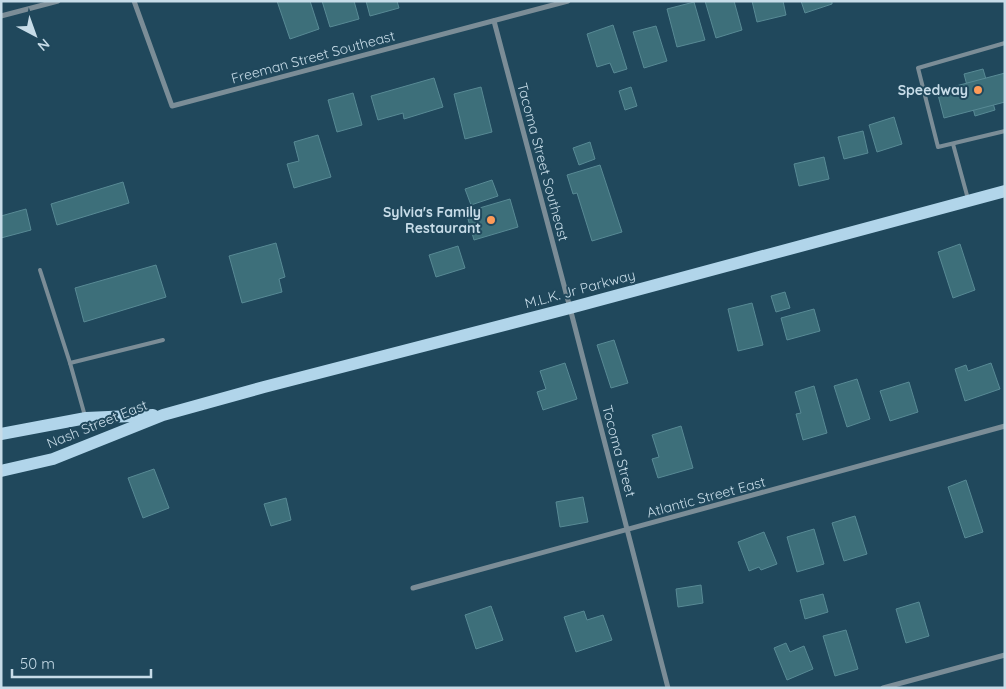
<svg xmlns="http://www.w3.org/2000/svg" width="1006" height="689" font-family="Quicksand,sans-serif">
<rect width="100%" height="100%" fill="#20485c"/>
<!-- building -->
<g fill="#3d6f7a" stroke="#588a95">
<polygon points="277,1 310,1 319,29 290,39"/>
<polygon points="322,1 354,1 359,19 330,27"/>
<polygon points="366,1 397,1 399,8 370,16"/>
<polygon points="705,1 734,1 742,30 716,38"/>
<polygon points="752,1 783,1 786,15 757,22"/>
<polygon points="801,1 832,1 832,4 805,13"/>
<polygon points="694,2 705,40 677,47 667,9"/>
<polygon points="613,25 627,69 614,73 610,63 597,67 587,34"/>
<polygon points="656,26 667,61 644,68 633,32"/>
<polygon points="983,69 995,110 975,116 964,74"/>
<polygon points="1005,73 1005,102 944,118 937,91"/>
<polygon points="434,78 443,107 404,119 403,113 378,120 371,96"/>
<polygon points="481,87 492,132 465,139 454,94"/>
<polygon points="631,87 637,106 625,110 619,91"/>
<polygon points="353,93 362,125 337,132 328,100"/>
<polygon points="894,117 902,144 877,152 869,125"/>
<polygon points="863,131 868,153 844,159 838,137"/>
<polygon points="318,135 331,177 294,188 287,164 299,161 294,142"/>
<polygon points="590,142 595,159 579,165 573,148"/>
<polygon points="824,157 829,179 799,186 794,164"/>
<polygon points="600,165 622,232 592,241 577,193 573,194 567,175"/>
<polygon points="492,180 498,196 471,205 465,189"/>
<polygon points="123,182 129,203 57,225 51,204"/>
<polygon points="510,199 518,227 474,240 466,212"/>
<polygon points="26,209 31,230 1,238 1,216"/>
<polygon points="276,243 285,277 279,279 282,292 242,303 229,256"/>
<polygon points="960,244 975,290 953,298 938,252"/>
<polygon points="458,246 465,268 436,277 429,255"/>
<polygon points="156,265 166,297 84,322 75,288"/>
<polygon points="785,292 790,308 776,312 771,296"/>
<polygon points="752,303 763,345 738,351 728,309"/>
<polygon points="814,309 820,331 787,340 781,318"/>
<polygon points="614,340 628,383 611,388 597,345"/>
<polygon points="565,363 577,399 543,410 537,392 546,389 540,371"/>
<polygon points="991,363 1000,389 965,401 955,369 966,365 968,371"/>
<polygon points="857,379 870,419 847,427 834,386"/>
<polygon points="909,382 918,412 890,421 880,391"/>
<polygon points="814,386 827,433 803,440 796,414 801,413 795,392"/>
<polygon points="681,426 693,468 658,478 652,459 659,457 652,435"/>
<polygon points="154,469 169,508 143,518 128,478"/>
<polygon points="966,480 983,532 965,538 948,487"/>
<polygon points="583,497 588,522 560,527 556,502"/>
<polygon points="286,498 291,520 271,526 264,504"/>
<polygon points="855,516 867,554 844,561 832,523"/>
<polygon points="814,529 824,564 797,572 787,537"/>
<polygon points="764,532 777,564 761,570 759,567 749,571 738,542"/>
<polygon points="701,585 703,603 678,607 676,589"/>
<polygon points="823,594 828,612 805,619 800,600"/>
<polygon points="919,602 929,636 906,643 896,609"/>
<polygon points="491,606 503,640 476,649 465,615"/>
<polygon points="584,611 587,620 603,615 612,640 576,652 564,617"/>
<polygon points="846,630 858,669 835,676 823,636"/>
<polygon points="786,643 790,652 804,646 813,669 787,680 774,648"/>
</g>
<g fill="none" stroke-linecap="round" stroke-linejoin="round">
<!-- lane -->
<g stroke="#7b8d97" stroke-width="4">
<polyline points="1005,43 918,68 938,147 1005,131"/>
<polyline points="953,144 968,199"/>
<polyline points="40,270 70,363 85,416"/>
<polyline points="70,363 163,340"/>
</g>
<!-- street -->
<g stroke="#7b8d97" stroke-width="5">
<polyline points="134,1 172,106 568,1"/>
<polyline points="1,16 58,1"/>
<polyline points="494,21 570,308 668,688"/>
<polyline points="413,588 1005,426"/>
<polyline points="883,688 1005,655"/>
</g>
<!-- primary -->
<g stroke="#b1d5ea" stroke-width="12">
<polyline points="1,434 86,418 153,415"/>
<polyline points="1,471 53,459 163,415 264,387 570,308 1005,191"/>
</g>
</g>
<!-- markers -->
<g fill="#fe9b58" stroke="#20485c" stroke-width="2">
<circle cx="978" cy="90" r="5"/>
<circle cx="491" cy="220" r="5"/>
</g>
<g text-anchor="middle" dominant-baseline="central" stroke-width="4" stroke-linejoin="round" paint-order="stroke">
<!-- street labels -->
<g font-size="14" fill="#c7dce8" stroke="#20485c">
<text transform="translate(313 57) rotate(-15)">Freeman Street Southeast</text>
<text transform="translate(543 162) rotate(75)">Tacoma Street Southeast</text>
<text transform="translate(580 289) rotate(-15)">M.L.K. Jr Parkway</text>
<text transform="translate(97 424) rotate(-22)">Nash Street East</text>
<text transform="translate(619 451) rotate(75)">Tocoma Street</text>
<text transform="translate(706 497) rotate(-15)">Atlantic Street East</text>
</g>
<!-- poi labels -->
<g font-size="14" font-weight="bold" fill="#c7dce8" stroke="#20485c" text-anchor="end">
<text x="968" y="90">Speedway</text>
<text x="481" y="212">Sylvia's Family<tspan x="481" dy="16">Restaurant</tspan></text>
</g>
</g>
<!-- border -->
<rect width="1006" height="689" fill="none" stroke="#c7dce8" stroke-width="5"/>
<!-- north arrow -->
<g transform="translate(35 35) rotate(139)" stroke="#20485c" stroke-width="4" paint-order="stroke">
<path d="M0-4L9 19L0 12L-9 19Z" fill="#c7dce8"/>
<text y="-8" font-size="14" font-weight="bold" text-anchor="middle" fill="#c7dce8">N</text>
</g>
<!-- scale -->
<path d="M12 669v8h139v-8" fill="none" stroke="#c7dce8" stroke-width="2.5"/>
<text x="20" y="669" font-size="15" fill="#c7dce8" stroke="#20485c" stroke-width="4" paint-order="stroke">50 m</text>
</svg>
